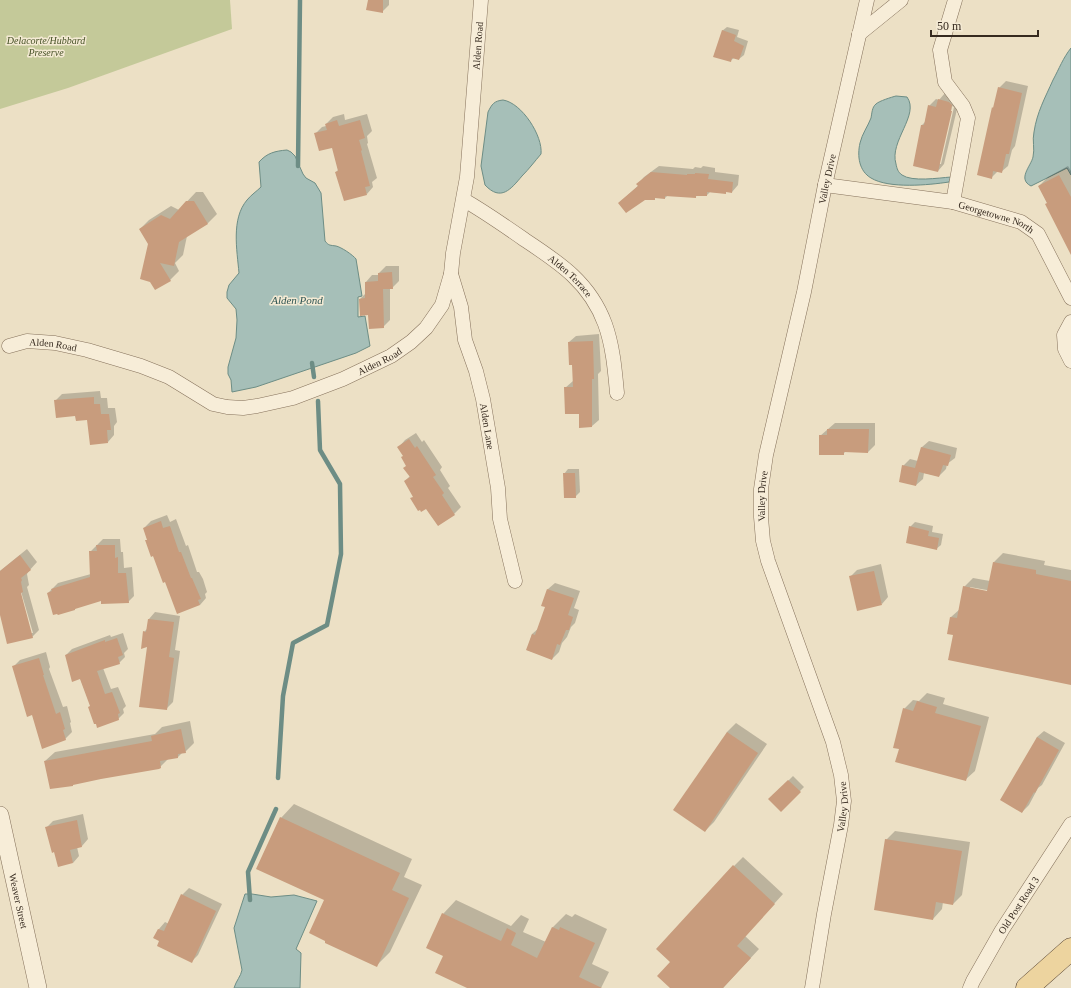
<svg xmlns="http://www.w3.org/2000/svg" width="1071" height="988" viewBox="0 0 1071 988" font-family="'Times New Roman',serif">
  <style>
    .green { fill: #c4c999 }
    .water { fill: #a6bfb8; stroke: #6d8d85 }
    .shadow { fill: #0003; fill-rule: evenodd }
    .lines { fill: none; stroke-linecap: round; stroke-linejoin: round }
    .stream { stroke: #6d8d85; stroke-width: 4.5 }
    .building { fill: #c89c7d }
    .minor-casing { stroke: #86725c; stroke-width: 15 }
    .tertiary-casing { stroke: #86725c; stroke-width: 18 }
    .primary-casing { stroke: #544030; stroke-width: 23 }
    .minor { stroke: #f7edd8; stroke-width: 14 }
    .tertiary { stroke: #f7edd8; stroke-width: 17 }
    .primary { stroke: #edd49f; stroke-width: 22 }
    .labels { text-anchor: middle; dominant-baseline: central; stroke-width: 3; stroke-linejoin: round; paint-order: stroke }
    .park-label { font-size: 10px; font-style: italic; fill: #475227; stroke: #f4ead4 }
    .street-label { font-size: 10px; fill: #362a1f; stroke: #f4ead4 }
    .water-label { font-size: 11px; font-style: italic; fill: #2f5553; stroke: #f4ead4 }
  </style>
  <rect width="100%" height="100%" fill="#ece0c5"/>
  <path class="green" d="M0 0H230L232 29 68 88 0 109Z"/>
  <g class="water">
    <path d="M1071 48V175L1067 168 1031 186C1017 179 1031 166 1033 157 1035 149 1032 140 1034 132 1037 112 1045 98 1053 80 1059 69 1063 58 1071 48Z"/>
    <path d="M896 96 907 97C920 115 889 141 896 164 897 169 898 172 902 175 912 182 938 178 951 177L949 182C929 185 889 189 871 178 859 171 857 156 860 143 862 134 868 126 871 118 872 113 872 107 876 104 879 101 892 97 896 96Z"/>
    <path d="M503 100C522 103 543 136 541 154 535 161 529 169 522 176 511 189 501 202 485 185L481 166 488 112C492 104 494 101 503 100Z"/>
    <path d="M287 150 291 152 295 156 303 174 306 178 315 183 321 193 325 241C329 246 330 245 336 246 341 247 353 255 356 259L362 296 358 297V317L365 316 370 346 356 353 256 387 232 392 231 380 228 374V367L236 338 237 320 236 309 227 298V292L229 285 239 273C237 250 231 219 247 200 251 195 257 191 261 187L259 162C267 153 275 151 287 150Z"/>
    <path d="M245 894H252L271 897 294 895 317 901 296 949 301 953 300 988H234C236 981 241 976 242 970L234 928Z"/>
  </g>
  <g class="shadow">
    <path d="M369 0H389V5L382 12Z"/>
    <path d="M727 27 739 30 737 37 748 41 744 55 739 59 734 58 730 61 722 31Z"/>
    <path d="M1006 81 1028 86 1015 146 1012 150 1008 166 1001 172 998 171 991 178 979 175 993 108 995 106 999 88Z"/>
    <path d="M945 93 958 105 944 164 938 171 922 125 925 122 929 106 936 99 939 100ZM952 106 954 107 941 164H939Z"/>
    <path d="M344 114 345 120 367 114 372 131 367 136 368 143 367 144 377 178 372 182 373 187 367 194 336 172 339 169 333 147 315 134 322 127 326 126V124L333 117Z"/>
    <path d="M659 166 693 169 695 167 701 168 703 166 715 168V172L739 175 738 185 732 192 727 191 725 193 710 192 707 195H698L695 197 668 195 665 198 656 197 654 199H645L619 203 639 185 638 184 644 177Z"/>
    <path d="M1068 166 1071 171V253L1039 186 1048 177Z"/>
    <path d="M196 192H203L217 214 208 223 187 236 183 255 175 263 179 271 170 280 156 288 150 244 140 229 149 220 171 206 179 210Z"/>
    <path d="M386 266H399V281L392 288H390V320L383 327 369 314 360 299 366 293V282L372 275H379V273Z"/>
    <path d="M599 334 601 371 598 374 599 420 592 426 580 413 565 388 573 381V364L569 342 576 336Z"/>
    <path d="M100 391 101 398H107L108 408H115L117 422 114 426V435L108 442 88 419 76 415 55 401 62 394Z"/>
    <path d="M835 423H875V445L868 452 846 451 843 454 820 436Z"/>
    <path d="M416 433 422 442 424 440 442 467 440 470 450 486 448 488 461 507 454 514 414 496 405 481 410 476 404 455 399 447 405 440Z"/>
    <path d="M929 441 957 448 955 458 947 464 946 469 939 476 924 473 923 479 916 485 903 466 910 459 918 461 922 447Z"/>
    <path d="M568 469H579L580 492 575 497 564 474Z"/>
    <path d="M167 515 170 522 176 519 186 546 188 545 197 572H199L203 579 207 592 205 594 206 598 200 605 166 581 146 541 148 539 144 528 151 521Z"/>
    <path d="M915 522 933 526 932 532 943 534 941 545 936 549 910 527Z"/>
    <path d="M103 539H120L121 552H123L124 568 132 567 134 596 128 602 102 600 77 607 75 609 48 593 58 583 91 574 90 552Z"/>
    <path d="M27 549 37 562 28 572 27 574 29 585 27 587 39 630 32 637 0 610V571ZM20 588 33 633H31L18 589Z"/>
    <path d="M1003 553 1045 561 1044 565 1071 570V684L954 634 948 633 951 617 960 609 964 587 973 578 990 581 994 562ZM970 587 992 591V593L970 589Z"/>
    <path d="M881 564 888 597 882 604 850 577 857 570Z"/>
    <path d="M555 583 580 591 574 608 579 610 575 623 571 627 567 637 562 643 559 652 552 659 527 650 532 634 539 628 546 607 548 589Z"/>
    <path d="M155 612 180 616 175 650 180 651 173 702 166 709 144 632 147 629 149 619Z"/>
    <path d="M123 633 128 649 124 653 125 657 119 663 103 668 111 689 118 687 126 706 123 709 124 713 118 719 91 706 80 678 66 655 72 649 110 635 111 637Z"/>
    <path d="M46 652 50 667 49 669 63 707 67 706 71 722 70 723 72 732 65 739 33 714 13 667 20 660Z"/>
    <path d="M927 693 945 698 943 704 989 717 975 771 965 780 900 749 904 709 913 700 919 701Z"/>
    <path d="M190 721 194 743 185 752 182 753 178 757 169 758 160 767 45 761 55 752 155 734 162 727Z"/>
    <path d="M736 723 767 744 714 822 705 831 727 732Z"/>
    <path d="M1044 731 1065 743 1042 785 1038 788 1029 805 1022 812 1037 737Z"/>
    <path d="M793 776 804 787 781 810 770 799Z"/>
    <path d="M294 804 412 859 404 877 422 885 390 952 377 965 325 900 281 818Z"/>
    <path d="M83 814 88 839 82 846 77 847 79 856 73 863 47 827 53 821Z"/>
    <path d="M895 831 970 842 962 895 953 904 943 902 942 909 933 919 886 840Z"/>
    <path d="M743 857 783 894 745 936 759 949 723 988H672L671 962 734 866Z"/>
    <path d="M189 888 222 904 198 955 192 961 155 938 159 929 165 922 169 924 182 895Z"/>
    <path d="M456 900 511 926 521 915 529 919 523 932 546 942 553 927 566 914 572 917 575 914 607 929 592 964 609 972 601 988H470L444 956 443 914Z"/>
  </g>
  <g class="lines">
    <g class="stream">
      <path d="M298 166 300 0"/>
      <path d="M312 363 314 377"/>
      <path d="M278 778 283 696 293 643 327 625 341 554 340 484 320 450 318 401"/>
      <path d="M250 900 248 872 276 809"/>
    </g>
  </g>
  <g class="building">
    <path d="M368 0H383V13L366 10Z"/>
    <path d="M722 30 736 35 734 41 744 46 739 60 732 58 731 62 713 57Z"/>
    <path d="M998 87 1022 93 1009 154H1006L1002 173 993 171 992 179 977 175 992 107 993 108Z"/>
    <path d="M938 99 949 102 952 105 951 111H952L938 172 913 166 921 125H924L928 105 936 107Z"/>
    <path d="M337 120 339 126 360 120 365 138 359 140 362 150 361 151 370 186 365 187 367 195 344 201 335 172 338 171 332 148 319 151 314 133 327 130 325 124Z"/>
    <path d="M651 172 687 175V174H695V173L709 174 708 179 733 182 732 193 726 192V194L707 192V196H696V198L665 196V199L655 198V200H645L626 213 618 203 638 186 636 184Z"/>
    <path d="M1059 175 1071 197V255L1045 204 1047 203 1038 186Z"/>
    <path d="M186 201H194L208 224 179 242 174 266 160 263 171 281 155 290 150 282 140 279 148 244 139 229 161 215 170 219Z"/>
    <path d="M392 272 393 289H383L384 328 369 329 368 315 360 316 359 299 365 298V282L378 281V273Z"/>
    <path d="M593 341 594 379H592V427L579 428V414H565L564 387H573L572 365H569L568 342Z"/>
    <path d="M94 397V404H100L101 414H109L111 430H107L108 443 90 445 87 420 76 421 75 416 56 418 54 400Z"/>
    <path d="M827 429H869L868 453 844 452V455H819V435H827Z"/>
    <path d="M409 439 415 448 417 446 436 475 433 477 444 493 442 495 455 515 438 526 426 509 421 512 420 510 418 511 410 498 413 497 404 481 410 477 403 468 406 466 401 457 403 456 397 447Z"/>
    <path d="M921 447 951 455 948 466 943 465 939 477 919 472 916 486 899 482 902 465 915 468Z"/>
    <path d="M563 473H575L576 498H564Z"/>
    <path d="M161 521 163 528 170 526 179 552H181L191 578H192L201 599 198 600 200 605 177 614 165 582 163 583 153 556 151 557 145 540H147L143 528Z"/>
    <path d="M909 526 929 531 928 536 939 538 937 550 906 543Z"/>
    <path d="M96 545H115V558L118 557V573H126L129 603 101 604V601L75 609V610L58 615 57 614 53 615 47 593 52 591 51 589 90 577 89 551H97Z"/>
    <path d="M20 555 31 570 21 578 22 580 21 582 23 592 21 593 33 638 7 644 0 615V571Z"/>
    <path d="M993 562 1036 570V574L1071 581V685L948 660 953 635 947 634 950 617 957 618 963 586 987 591Z"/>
    <path d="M874 571 882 605 857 611 849 576Z"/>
    <path d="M547 589 574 598 568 615 573 617 569 630H566L560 645 557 644 552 660 526 650 532 634 535 635 545 607 541 606Z"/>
    <path d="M148 619 174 622 169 657 174 658 167 710 139 707 147 647 141 649 143 631 146 632Z"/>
    <path d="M117 638 123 655 118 657 120 664 97 671 105 694 112 692 120 713 118 714 119 720 97 728 96 724H94L88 707 90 706 80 679 72 682 65 655 105 640V642Z"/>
    <path d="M39 658 44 675H43L56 714 60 712 65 729 63 730 66 740 42 749 32 715 27 717 12 666Z"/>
    <path d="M917 701 937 707 935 713 981 726 966 781 895 762 899 749 893 748 903 708 913 711Z"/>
    <path d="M181 729 186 753 178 754V758L160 761 161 768 159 769 101 779 73 785V786L50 789 44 761 152 741 151 736Z"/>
    <path d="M727 732 758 753 705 832 673 810Z"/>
    <path d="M1037 737 1059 750 1035 793 1034 792 1022 813 1000 800Z"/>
    <path d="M788 780 801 792 781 812 768 799Z"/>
    <path d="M280 817 400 873 392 890 409 898 377 967 325 943V941L309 933 324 900 256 869Z"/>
    <path d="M77 820 82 847 70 850 73 863 58 867 54 852 52 853 45 827Z"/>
    <path d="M885 839 962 851 953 905 936 902 933 920 874 910Z"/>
    <path d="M733 865 775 904 737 946 751 958 723 988H670L657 976 670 962 656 949Z"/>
    <path d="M181 894 216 911 192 963 157 946 159 941 153 938 158 929 164 931Z"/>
    <path d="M442 913 501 941 507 928 516 933 511 945 537 958 552 927 559 930 560 927 595 943 579 977 602 988H467L435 973 443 956 426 948Z"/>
  </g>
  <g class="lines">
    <g class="minor-casing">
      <g id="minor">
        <path d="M859 34 901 0"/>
        <path id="s1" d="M825 185 953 202 1021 222 1038 234 1071 298"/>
        <path id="s2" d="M464 200C485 212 505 226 525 240 560 263 590 283 605 324 613 346 615 371 617 393"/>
        <path d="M953 202 968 118 963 106 945 82 940 50 955 0"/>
        <path id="s3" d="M451 274 461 307 465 340 476 371 483 399 498 488 500 519 515 581"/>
        <path d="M1071 322 1064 335 1065 349 1071 361"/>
        <path id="s4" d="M9 346 27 341 55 343 87 350 141 366 169 377 213 404 227 407 243 408 257 406 293 398 343 379 391 356 411 342 426 328 442 305 451 274 453 253 467 177 481 0"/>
        <path id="s5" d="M812 988 824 914 841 825 844 801 841 775 833 742 768 561 763 541 761 517V489L766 455 804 292 825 185 867 0"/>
        <path id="s6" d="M970 988 973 981 1002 930 1071 824"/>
      </g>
    </g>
    <g class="tertiary-casing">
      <g id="tertiary">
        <path id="s7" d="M0 815 38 988"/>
      </g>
    </g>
    <g class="primary-casing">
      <path id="primary" d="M1027 988 1071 949"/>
    </g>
    <use href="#minor" class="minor"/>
    <use href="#tertiary" class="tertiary"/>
    <use href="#primary" class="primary"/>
  </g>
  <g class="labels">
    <g class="park-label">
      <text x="46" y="40">Delacorte/Hubbard<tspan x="46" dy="12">Preserve</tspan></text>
    </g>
    <g class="street-label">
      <text stroke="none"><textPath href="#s4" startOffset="741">Alden Road</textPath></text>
      <text stroke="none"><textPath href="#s5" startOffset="832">Valley Drive</textPath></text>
      <text stroke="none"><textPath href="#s1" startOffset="175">Georgetowne North</textPath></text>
      <text stroke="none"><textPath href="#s2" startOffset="131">Alden Terrace</textPath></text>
      <text stroke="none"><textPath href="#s4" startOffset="45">Alden Road</textPath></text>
      <text stroke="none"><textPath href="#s4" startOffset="393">Alden Road</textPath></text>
      <text stroke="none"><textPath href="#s3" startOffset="157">Alden Lane</textPath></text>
      <text stroke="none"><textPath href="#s5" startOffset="508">Valley Drive</textPath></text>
      <text stroke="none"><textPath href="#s5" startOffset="184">Valley Drive</textPath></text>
      <text stroke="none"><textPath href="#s7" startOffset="88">Weaver Street</textPath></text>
      <text stroke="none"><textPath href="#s6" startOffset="96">Old Post Road 3</textPath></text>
    </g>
    <g class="water-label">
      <text x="297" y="300">Alden Pond</text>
    </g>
  </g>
  <path d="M931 30v6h107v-6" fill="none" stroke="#362a1f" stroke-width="2"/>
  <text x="937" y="30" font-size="12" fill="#362a1f" stroke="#f4ead4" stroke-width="3" paint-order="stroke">50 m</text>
</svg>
